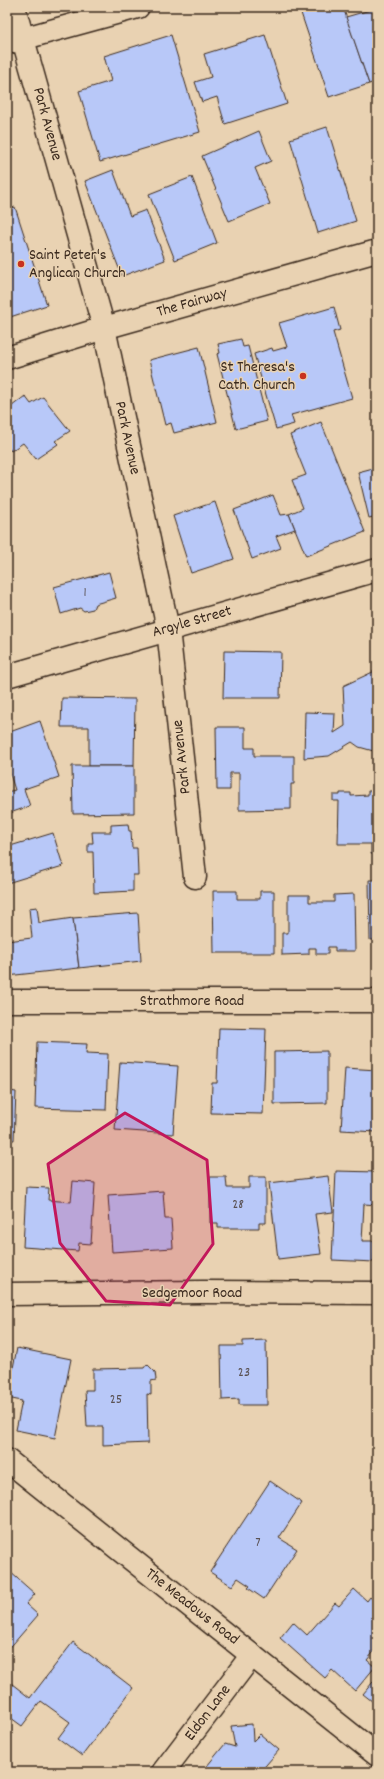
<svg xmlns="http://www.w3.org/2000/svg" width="384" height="1779" viewBox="0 0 384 1779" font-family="Dekko,sans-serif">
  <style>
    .building { fill: #b8c8f8; stroke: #3b2a1e }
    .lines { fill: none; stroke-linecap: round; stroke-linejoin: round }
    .minor-casing { stroke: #3b2a1e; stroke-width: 25 }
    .minor { stroke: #e9d2b2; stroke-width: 22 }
    .marked { fill: #c2185b; fill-opacity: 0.2; stroke: #c2185b; stroke-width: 3; stroke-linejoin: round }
    .poi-dot { fill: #c8321e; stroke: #e9d2b2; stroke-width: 1.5 }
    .labels { text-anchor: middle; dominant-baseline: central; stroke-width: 3; stroke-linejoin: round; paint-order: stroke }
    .number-label { font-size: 14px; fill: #5a5254 }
    .street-label { font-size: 16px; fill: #3b2a1e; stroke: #e9d2b2 }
    .poi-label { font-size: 16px; fill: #3b2a1e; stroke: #e9d2b2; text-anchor: start }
  </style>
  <rect width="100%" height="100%" fill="#e9d2b2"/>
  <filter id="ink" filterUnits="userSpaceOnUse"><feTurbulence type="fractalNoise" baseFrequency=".025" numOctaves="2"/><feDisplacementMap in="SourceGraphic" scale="8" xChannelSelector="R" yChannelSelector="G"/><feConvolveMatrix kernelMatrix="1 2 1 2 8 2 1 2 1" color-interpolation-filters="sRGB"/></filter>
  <g filter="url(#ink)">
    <g class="building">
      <path d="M299 7H343L369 84 329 97Z"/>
      <path d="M377 8V81L369 84 346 17Z"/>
      <path d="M171 35 200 132 100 162 79 91 111 81 104 56Z"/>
      <path d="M265 35 287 104 225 124 217 97 202 102 195 82 211 77 204 54Z"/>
      <path d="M327 127 356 221 318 233 290 139Z"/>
      <path d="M259 131 271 161 255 168 270 204 229 221 202 156Z"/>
      <path d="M113 170 130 216 146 210 165 260 122 276 85 181Z"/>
      <path d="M192 177 217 243 175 260 149 194Z"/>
      <path d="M15 207 47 305 7 318V270L10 269 7 259V210Z"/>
      <path d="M334 307 340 330 333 332 352 398 291 415 294 424 276 429 254 354 272 348 273 351 287 347 279 323Z"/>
      <path d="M241 339 243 347 248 346 267 421 236 429 217 354 220 353 218 344Z"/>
      <path d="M199 347 217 422 174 433 171 423 165 425 149 360Z"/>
      <path d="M25 396 31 404 43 397 70 431 55 441 58 444 36 459 23 443 11 451 7 446V410Z"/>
      <path d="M321 422 365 532 306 556 289 514 303 508 292 480 306 475 290 435Z"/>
      <path d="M377 467V516L369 518 358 472Z"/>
      <path d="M273 495 281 515 289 514 295 529 276 536 281 548 252 559 234 510Z"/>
      <path d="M215 502 234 559 191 573 173 516Z"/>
      <path d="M109 572 116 598 95 604 93 609 84 611 80 608 61 614 54 587Z"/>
      <path d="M224 651 281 652 280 698H223Z"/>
      <path d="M377 670V752L359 747 352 742 329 756 304 758 305 712 335 713 334 733 345 726 343 686Z"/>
      <path d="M62 698 135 699 134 766H89V727H61Z"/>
      <path d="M40 721 59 777 24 789 30 806 7 814V792L15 790 9 771H7V733Z"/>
      <path d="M216 727H245V748H254V756H294V784H291V809L239 810V773H230V790H217Z"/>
      <path d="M72 766H134V813L73 814Z"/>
      <path d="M368 791H377V854H371V844H338L339 801H333V795H340V793H351V796L368 795Z"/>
      <path d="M128 824 129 831H131L132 848H137L138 875H133V891L94 893 93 852H88V843H93L92 832H111V825Z"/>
      <path d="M53 833 63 866 7 883V861H9L7 847Z"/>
      <path d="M369 880H377V940H370Z"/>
      <path d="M213 891H237V899H260V891H274V953H214Z"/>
      <path d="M354 894 355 951H335V947H328V954H316V948H309V954L282 955V933H288V895H309V902H334V895Z"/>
      <path d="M37 907 39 923 73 918 79 968 7 976V941L32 938 29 908Z"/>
      <path d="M138 913 141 961 79 968 73 918Z"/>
      <path d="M219 1028 266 1029 263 1114 211 1113 212 1083H217Z"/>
      <path d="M37 1042 87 1044 86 1053 108 1054 106 1110 35 1108Z"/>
      <path d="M327 1051V1103L274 1104V1052Z"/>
      <path d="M120 1062 178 1066 173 1134 115 1130Z"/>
      <path d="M7 1068 9 1070V1091L16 1092 14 1140H7Z"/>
      <path d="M345 1068 377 1070V1132L341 1130Z"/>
      <path d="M336 1171 377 1172V1205L364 1204 362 1241H375L374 1262 332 1260Z"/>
      <path d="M328 1176 333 1212 315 1214 321 1254 278 1259 269 1183Z"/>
      <path d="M210 1177H226L227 1188H249V1177H266V1223H259V1228H218V1223H210Z"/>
      <path d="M73 1181 95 1183 91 1244 79 1243 78 1251 23 1247 26 1187 49 1188 48 1200 71 1202Z"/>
      <path d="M163 1191 165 1219H171L173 1248 112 1252 108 1195Z"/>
      <path d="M266 1340 267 1405H239V1399L222 1400 221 1346H243V1341Z"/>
      <path d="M17 1348 71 1359 55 1438 16 1430 22 1401 7 1398Z"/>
      <path d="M147 1364 155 1372 156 1380 151 1381V1395L147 1394 148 1443 103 1445V1427H87L85 1390H93V1369L144 1368Z"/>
      <path d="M270 1481 302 1503 279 1538 297 1549 264 1599 248 1588 250 1586 238 1578 232 1586 210 1572Z"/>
      <path d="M9 1571 35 1594 26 1604 38 1615 7 1651V1573Z"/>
      <path d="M354 1589 367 1601 370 1597 377 1603V1648L367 1660 375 1667 355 1691 332 1670 325 1678 280 1638 293 1622 307 1635 335 1603 339 1606Z"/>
      <path d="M73 1642 133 1688 82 1756 58 1738 70 1722 41 1701 22 1726 7 1715V1680L30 1698Z"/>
      <path d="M377 1677V1705L363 1694Z"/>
      <path d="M252 1724 253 1741 260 1734 279 1750 260 1772H202L225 1744 235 1747 231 1726Z"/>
    </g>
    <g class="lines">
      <g class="minor-casing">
        <g id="minor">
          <path d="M14 7 104 328 168 629 195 877"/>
          <path d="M7 43 138 7"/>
          <path d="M7 358 104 328 377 251"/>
          <path d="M7 676 377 570"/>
          <path d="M7 1001H377"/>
          <path d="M7 1294 203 1292 377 1293"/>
          <path d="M7 1460 377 1755"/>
          <path d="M163 1772 252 1655"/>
        </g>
      </g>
      <use href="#minor" class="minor"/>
    </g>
  </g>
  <path class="marked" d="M125 1113 207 1160 213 1244 170 1305 106 1301 60 1243 48 1164Z"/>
  <g class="poi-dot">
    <circle cx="21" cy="264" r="4"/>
    <circle cx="303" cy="376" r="4"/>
  </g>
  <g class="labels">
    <g class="number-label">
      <text x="85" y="593">1</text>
      <text x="238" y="1205">28</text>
      <text x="244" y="1373">23</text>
      <text x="116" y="1400">25</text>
      <text x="258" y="1543">7</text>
    </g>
    <g class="street-label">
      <text transform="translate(47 124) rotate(75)">Park Avenue</text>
      <text transform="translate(192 303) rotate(-16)">The Fairway</text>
      <text transform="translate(127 438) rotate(78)">Park Avenue</text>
      <text transform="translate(192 622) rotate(-16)">Argyle Street</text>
      <text transform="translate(182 757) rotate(-96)">Park Avenue</text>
      <text x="192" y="1001">Strathmore Road</text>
      <text x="192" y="1293">Sedgemoor Road</text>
      <text transform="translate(192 1607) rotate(38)">The Meadows Road</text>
      <text transform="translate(208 1713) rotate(-53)">Eldon Lane</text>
    </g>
    <g class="poi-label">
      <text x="29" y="255">Saint Peter's<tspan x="29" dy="18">Anglican Church</tspan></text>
      <text x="295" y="367" text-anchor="end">St Theresa's<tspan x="295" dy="18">Cath. Church</tspan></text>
    </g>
  </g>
  <rect width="384" height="1779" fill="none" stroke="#e9d2b2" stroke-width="24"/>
  <rect x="12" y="12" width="360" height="1755" fill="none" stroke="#3b2a1e" stroke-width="1.5" filter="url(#ink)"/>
</svg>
